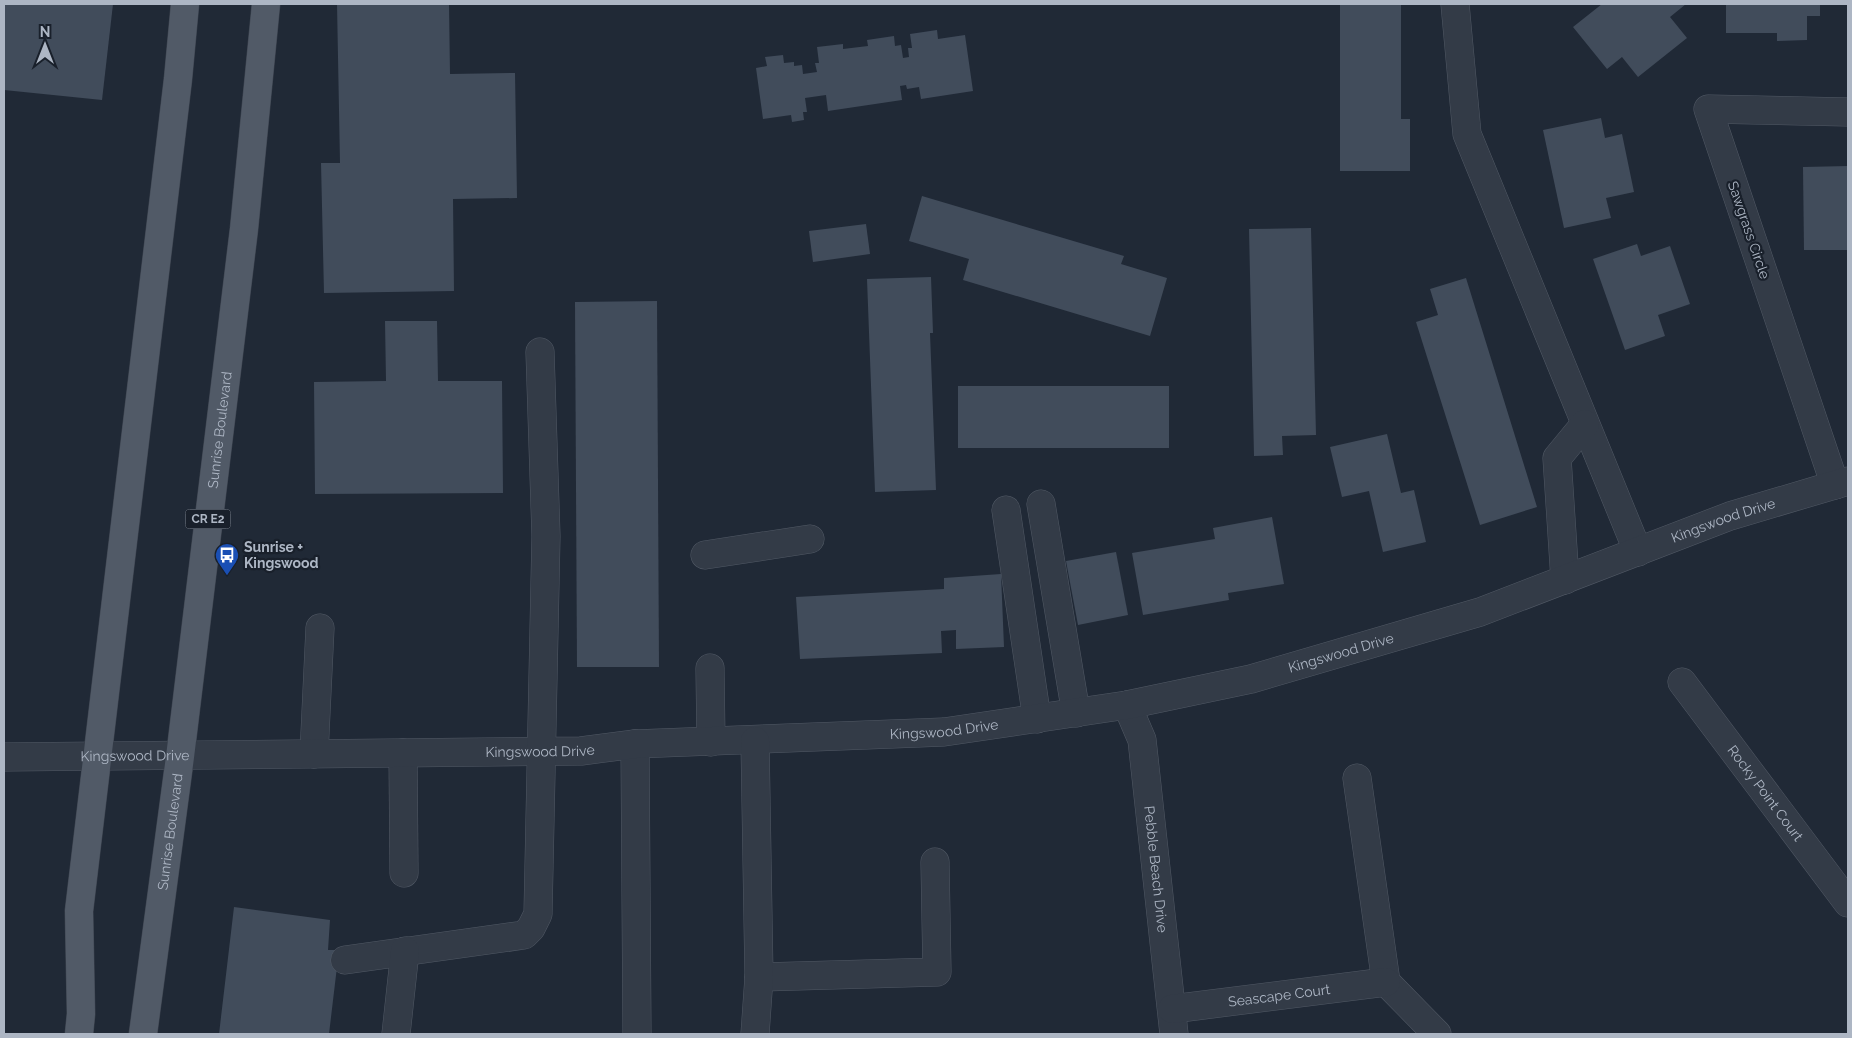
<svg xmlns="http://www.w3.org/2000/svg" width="1852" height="1038" viewBox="0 0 1852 1038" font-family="Raleway,sans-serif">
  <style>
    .building { fill: #414c5b }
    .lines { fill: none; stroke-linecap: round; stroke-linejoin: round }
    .minor-casing { stroke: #515965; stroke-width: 29 }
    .major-casing { stroke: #3d4450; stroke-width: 29 }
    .minor { stroke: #333b47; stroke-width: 28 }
    .major { stroke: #515a67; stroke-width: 28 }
    .labels { text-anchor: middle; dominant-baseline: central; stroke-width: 4.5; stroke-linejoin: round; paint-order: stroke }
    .shield { fill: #19202b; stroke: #818996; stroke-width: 1 }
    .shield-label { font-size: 12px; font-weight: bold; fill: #adb6c4 }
    .street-label { font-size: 14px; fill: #adb6c4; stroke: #19202b }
    .poi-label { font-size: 14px; font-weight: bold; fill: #adb6c4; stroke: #19202b; text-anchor: start }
  </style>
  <rect width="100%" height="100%" fill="#202936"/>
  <g class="building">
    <path d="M4 4H113L102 100 4 90Z"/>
    <path d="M337 4H449L450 74 515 73 517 198 453 199 454 291 324 293 321 163H340Z"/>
    <path d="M1340 4H1401V119H1410V171H1340Z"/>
    <path d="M1602 4H1686L1670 17 1687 38 1638 77 1622 57 1607 69 1573 27Z"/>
    <path d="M1726 4H1820V16H1807V40L1777 41V33H1726Z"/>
    <path d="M937 30 938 39 965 35 973 91 921 99 919 87 907 89 906 85 900 86 902 100 828 111 826 95 805 98 807 112H803L804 120 792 122 791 115 763 119 756 68 767 66 765 57 783 55 784 63 794 62V66L802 65 803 74 817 72 815 63H819L817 47 843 44V49L868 46 867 40 894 36 895 46 901 45 903 58 909 57 908 48H912L910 34Z"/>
    <path d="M1601 118 1605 138 1622 134 1634 192 1606 198 1611 218 1564 228 1543 130Z"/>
    <path d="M1848 166V250H1804L1803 167Z"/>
    <path d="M922 196 1124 256 1121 264 1167 278 1150 336 963 280 969 259 909 241Z"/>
    <path d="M866 224 870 254 813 262 809 231Z"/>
    <path d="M1311 228 1316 435 1282 436 1283 455 1254 456 1249 229Z"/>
    <path d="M1637 244 1641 256 1670 246 1690 304 1658 315 1665 336 1625 350 1593 259Z"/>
    <path d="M931 277 933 333H930L936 490 875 492 867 279Z"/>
    <path d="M1466 278 1537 507 1480 525 1416 322 1438 315 1430 289Z"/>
    <path d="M657 301 659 667H577L575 302Z"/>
    <path d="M385 321H437L438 381H502L503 493 315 494 314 382 386 381Z"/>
    <rect x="958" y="386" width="211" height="62"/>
    <path d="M1387 434 1401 493 1414 490 1426 542 1383 552 1369 491 1342 497 1330 447Z"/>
    <path d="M1272 517 1284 584 1228 593 1229 600 1143 615 1132 553 1215 539 1213 528Z"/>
    <path d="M1116 552 1128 615 1078 625 1066 561Z"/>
    <path d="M1001 574 1004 647 956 649V630L941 631 942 653 800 659 796 597 944 589V578Z"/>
    <path d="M234 907 330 920 328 950H339L329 1034H219Z"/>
  </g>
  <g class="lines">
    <g class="minor-casing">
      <g id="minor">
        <path d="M1455 4 1467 134 1638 552"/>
        <path d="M1835 485 1708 109 1848 112"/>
        <path d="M1041 504 1076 713"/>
        <path d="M1006 510 1037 719"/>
        <path d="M705 555 810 539"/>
        <path d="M1565 580 1557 458 1585 424"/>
        <path d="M710 668 711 742"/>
        <path id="s1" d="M1682 682 1848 903"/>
        <path id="s2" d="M1127 705 1142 740 1174 1034"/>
        <path d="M635 744 637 1034"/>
        <path d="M403 753 404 873"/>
        <path d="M314 754 320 628"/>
        <path id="s3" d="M4 757 581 751 635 744 944 732 1127 705 1251 679 1480 612 1730 516 1848 481"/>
        <path d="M1357 778 1386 982 1437 1034"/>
        <path d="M345 960 524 935 531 928 538 914 546 536 540 352"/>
        <path d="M759 977 937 972 935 862"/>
        <path id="s4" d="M1172 1009 1386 982"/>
        <path d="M396 1034 405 951"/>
        <path d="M755 1034 759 977 755 741"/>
      </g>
    </g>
    <g class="major-casing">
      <g id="major">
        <path d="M79 1034 81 1014 79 911 178 79 185 4"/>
        <path id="s5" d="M143 1034 180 757 244 229 266 4"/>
      </g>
    </g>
    <use href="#minor" class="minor"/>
    <use href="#major" class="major"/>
  </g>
  <defs>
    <g id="bus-pin" transform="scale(1.25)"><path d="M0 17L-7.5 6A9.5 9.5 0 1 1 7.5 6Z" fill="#1a4fb4" stroke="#19202b"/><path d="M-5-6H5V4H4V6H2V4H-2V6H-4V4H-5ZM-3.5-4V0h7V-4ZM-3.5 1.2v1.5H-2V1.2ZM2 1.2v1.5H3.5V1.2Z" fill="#fff"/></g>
  </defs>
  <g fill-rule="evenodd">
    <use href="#bus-pin" x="227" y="555"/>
  </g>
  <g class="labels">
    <rect class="shield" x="185.5" y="509.5" width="45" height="19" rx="4"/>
    <g class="shield-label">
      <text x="208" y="519">CR E2</text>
    </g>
    <g class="street-label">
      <text transform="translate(1749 230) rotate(71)">Sawgrass Circle</text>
      <text stroke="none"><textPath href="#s5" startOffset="609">Sunrise Boulevard</textPath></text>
      <text stroke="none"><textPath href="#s3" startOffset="1751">Kingswood Drive</textPath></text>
      <text stroke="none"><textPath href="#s3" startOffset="1346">Kingswood Drive</textPath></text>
      <text stroke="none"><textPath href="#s3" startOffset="941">Kingswood Drive</textPath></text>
      <text stroke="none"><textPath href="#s3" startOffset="536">Kingswood Drive</textPath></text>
      <text stroke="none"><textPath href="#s3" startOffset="131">Kingswood Drive</textPath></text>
      <text stroke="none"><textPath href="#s1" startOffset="139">Rocky Point Court</textPath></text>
      <text stroke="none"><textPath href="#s5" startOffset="204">Sunrise Boulevard</textPath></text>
      <text stroke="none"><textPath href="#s2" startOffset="168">Pebble Beach Drive</textPath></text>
      <text stroke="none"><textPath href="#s4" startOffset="108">Seascape Court</textPath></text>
    </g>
    <g class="poi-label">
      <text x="244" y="547">Sunrise +<tspan x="244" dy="16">Kingswood</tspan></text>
    </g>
  </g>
  <rect width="1852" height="1038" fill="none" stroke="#adb6c4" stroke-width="10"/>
  <g transform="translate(45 45)" stroke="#19202b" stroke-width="4" paint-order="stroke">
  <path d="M0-4L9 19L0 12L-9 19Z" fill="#adb6c4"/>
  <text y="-8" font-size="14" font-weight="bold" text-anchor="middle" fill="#adb6c4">N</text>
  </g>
</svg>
